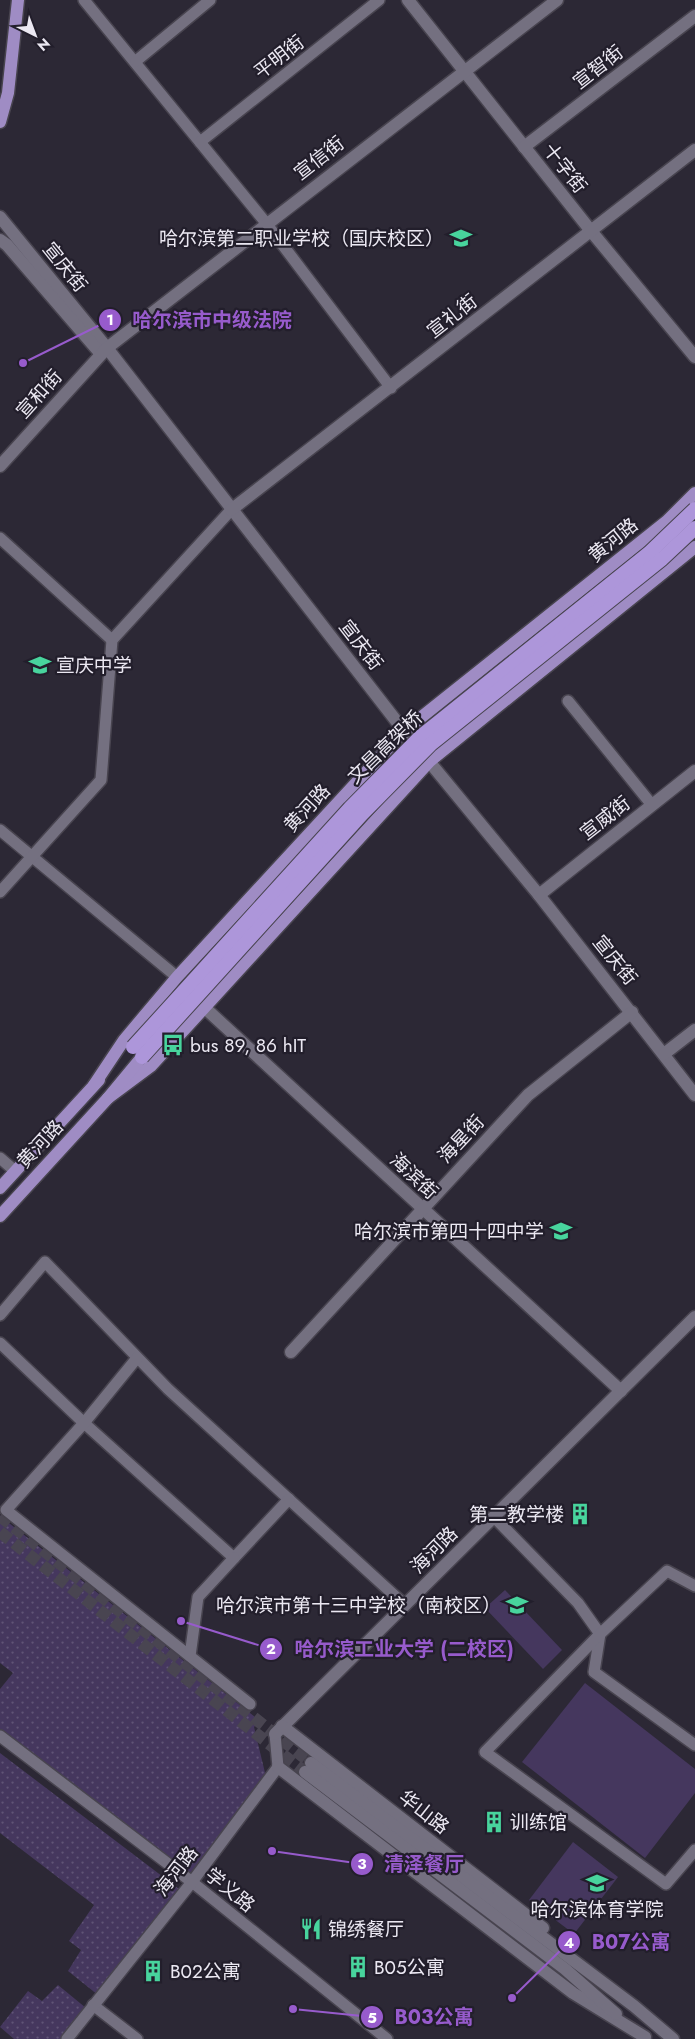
<svg xmlns="http://www.w3.org/2000/svg" width="695" height="2039" viewBox="0 0 695 2039" font-family="Jost,'Noto Sans SC',sans-serif">
  <style>
    .park { fill: url(#park-dots) }
    .garden { fill: #45375e }
    .lines { fill: none; stroke-linecap: round; stroke-linejoin: round }
    .secondary-tunnel { stroke: #494551; stroke-width: 12; stroke-dasharray: 12 6; stroke-linecap: butt }
    .minor-casing { stroke: #48444f; stroke-width: 14 }
    .tertiary-casing { stroke: #48444f; stroke-width: 15 }
    .secondary-casing { stroke: #48444f; stroke-width: 15 }
    .primary-casing { stroke: #48444f; stroke-width: 15 }
    .minor { stroke: #747080; stroke-width: 11 }
    .tertiary { stroke: #747080; stroke-width: 12 }
    .secondary { stroke: #747080; stroke-width: 12 }
    .primary { stroke: #9f8cc4; stroke-width: 12 }
    .trunk-bridge-casing { stroke: #48444f; stroke-width: 16; stroke-linecap: butt }
    .trunk-bridge { stroke: #ad96da; stroke-width: 14 }
    .labels { text-anchor: middle; dominant-baseline: central; stroke-width: 4.5; stroke-linejoin: round; paint-order: stroke }
    .street-label { font-size: 19px; fill: #ebe8f2; stroke: #221e2b }
    .poi-label { font-size: 19px; fill: #ebe8f2; stroke: #221e2b; text-anchor: start }
    .leader { fill: none; stroke: #975bcc; stroke-width: 2 }
    .callout-dot { fill: #975bcc; stroke: #221e2b; stroke-width: 2 }
    .mark-label { font-size: 15px; text-anchor: middle; font-weight: bold; fill: #fff }
    .callout-label { font-size: 20px; text-anchor: middle; font-weight: bold; fill: #975bcc; stroke: #221e2b; stroke-width: 4.5; stroke-linejoin: round; paint-order: stroke }
  </style>
  <defs>
    <pattern id="park-dots" width="8" height="8" patternUnits="userSpaceOnUse" patternTransform="scale(1.25)"><rect width="8" height="8" fill="#45375e"/><path d="M2 2h.1M6 6h.1" fill="none" stroke="#605476" stroke-width="1.8" stroke-linecap="round"/></pattern>
  </defs>
  <rect width="100%" height="100%" fill="#2c2835"/>
  <g class="park">
    <path d="M0 1516 260 1721 254 1727 266 1777 188 1876 0 1730V1689L13 1673 0 1663Z"/>
    <path d="M0 1753 179 1889 98 1995 68 1971 81 1950 69 1941 94 1905 0 1833Z"/>
    <path d="M58 1985 86 2008 62 2039H14L0 2027 28 1991 42 2001Z"/>
  </g>
  <g class="garden">
    <path d="M505 1590 562 1650 543 1669 485 1608Z"/>
    <path d="M585 1683 695 1769V1793L645 1858 522 1762Z"/>
    <path d="M573 1842 618 1877 574 1934 529 1900Z"/>
  </g>
  <g class="lines">
    <g class="secondary-tunnel">
      <path d="M0 1516 311 1763"/>
      <path d="M0 1532 305 1772"/>
    </g>
    <g class="minor-casing">
      <g id="minor">
        <path d="M84 0 266 223 391 388"/>
        <path d="M136 61 210 0"/>
        <path d="M200 142 379 0"/>
        <path d="M0 538 112 640"/>
        <path d="M568 701 652 805"/>
        <path d="M0 830 177 977"/>
        <path d="M0 892 101 780 112 640 231 510"/>
        <path d="M0 1158 15 1171"/>
        <path d="M0 1315 45 1262 168 1389 405 1605"/>
        <path d="M0 1343 84 1423 234 1558 289 1499"/>
        <path d="M137 1358 84 1423 6 1510 250 1704"/>
        <path d="M494 1517 578 1603 600 1634 594 1672 695 1745"/>
        <path d="M695 1586 667 1571 600 1634 485 1752 666 1884 695 1850"/>
        <path d="M190 1656 198 1597 234 1558"/>
        <path d="M0 1736 192 1882 387 2039"/>
        <path d="M93 2005 137 2039"/>
        <path d="M67 2039 192 1882 278 1767 275 1734"/>
      </g>
    </g>
    <g class="tertiary-casing">
      <g id="tertiary">
        <path d="M408 0 591 231 695 357"/>
        <path d="M524 147 695 16"/>
        <path d="M0 217 107 348 404 731 539 895 695 1095"/>
        <path d="M0 240 7 245 101 354"/>
        <path d="M0 466 107 348 557 0"/>
        <path d="M231 510 695 150"/>
        <path d="M539 895 695 771"/>
        <path d="M205 1008 621 1391"/>
        <path d="M664 1054 695 1030"/>
        <path d="M291 1352 528 1095 632 1012"/>
        <path d="M275 1734 695 1317"/>
      </g>
    </g>
    <g class="secondary-casing">
      <g id="secondary">
        <path d="M282 1726 543 1928"/>
        <path d="M311 1763 634 2006 673 2039"/>
        <path d="M278 1767 573 1993 645 2037"/>
        <path d="M305 1772 565 1969 616 2014"/>
      </g>
    </g>
    <g class="primary-casing">
      <g id="primary">
        <path d="M0 122 8 93 18 0"/>
        <path d="M94 1085 124 1040 177 977 404 731 667 521 695 493"/>
        <path d="M108 1098 151 1066 430 761 695 547"/>
        <path d="M0 1188 99 1080"/>
        <path d="M0 1216 108 1098 142 1057"/>
      </g>
    </g>
    <use href="#minor" class="minor"/>
    <use href="#tertiary" class="tertiary"/>
    <use href="#secondary" class="secondary"/>
    <use href="#primary" class="primary"/>
    <g class="trunk-bridge-casing">
      <g id="trunk-bridge">
        <path d="M133 1047 350 808 420 737 649 553 695 509"/>
        <path d="M142 1057 362 814 431 744 662 559 695 528"/>
      </g>
    </g>
    <use href="#trunk-bridge" class="trunk-bridge"/>
  </g>
  <defs>
    <g id="school-bare" transform="scale(1.725)"><path d="M0-5L7-2L0 1L-7-2ZM-4 1L0 2.5L4 1V4Q0 6-4 4Z" fill="#48d49d" stroke="#221e2b" stroke-width="2.5" paint-order="stroke"/></g>
    <g id="bus-bare" transform="scale(1.725)"><path d="M-5-6H5V4H4V6H2V4H-2V6H-4V4H-5ZM-3.5-4V0h7V-4ZM-3.5 1.2v1.5H-2V1.2ZM2 1.2v1.5H3.5V1.2Z" fill="#48d49d" stroke="#221e2b" stroke-width="2.5" paint-order="stroke"/></g>
    <g id="building-bare" transform="scale(1.725)"><path d="M-4-6H4V6H1V3H-1V6H-4ZM-2.5-4.3h1.7v1.8h-1.7ZM.8-4.3h1.7v1.8H.8ZM-2.5-1h1.7V.8h-1.7ZM.8-1h1.7V.8H.8Z" fill="#48d49d" stroke="#221e2b" stroke-width="2.5" paint-order="stroke"/></g>
    <g id="university-bare" transform="scale(1.725)"><path d="M0-5L7-2L0 1L-7-2ZM-4 1L0 2.5L4 1V4Q0 6-4 4Z" fill="#48d49d" stroke="#221e2b" stroke-width="2.5" paint-order="stroke"/></g>
    <g id="restaurant-bare" transform="scale(1.725)"><path d="M-5-6h1v4h1v-4h1v4h1v-4h1v5L-1.5 .5V6h-2V.5L-5-1ZM5-6V6H3V1.5H1.5Q1.5-4 5-6Z" fill="#48d49d" stroke="#221e2b" stroke-width="2.5" paint-order="stroke"/></g>
  </defs>
  <g fill-rule="evenodd">
    <use href="#school-bare" x="461" y="238"/>
    <use href="#school-bare" x="40" y="665"/>
    <use href="#bus-bare" x="173" y="1045"/>
    <use href="#school-bare" x="561" y="1231"/>
    <use href="#building-bare" x="580" y="1514"/>
    <use href="#school-bare" x="517" y="1605"/>
    <use href="#building-bare" x="494" y="1822"/>
    <use href="#university-bare" x="597" y="1883"/>
    <use href="#restaurant-bare" x="311" y="1929"/>
    <use href="#building-bare" x="358" y="1967"/>
    <use href="#building-bare" x="153" y="1971"/>
  </g>
  <g class="labels">
    <g class="street-label">
      <text transform="translate(279 57) rotate(-38)">平明街</text>
      <text transform="translate(598 67) rotate(-38)">宣智街</text>
      <text transform="translate(319 158) rotate(-38)">宣信街</text>
      <text transform="translate(565 168) rotate(52)">十字街</text>
      <text transform="translate(65 267) rotate(51)">宣庆街</text>
      <text transform="translate(452 316) rotate(-38)">宣礼街</text>
      <text transform="translate(39 394) rotate(-48)">宣和街</text>
      <text transform="translate(613 540) rotate(-39)">黄河路</text>
      <text transform="translate(361 645) rotate(52)">宣庆街</text>
      <text transform="translate(385 747) rotate(-44)">文昌高架桥</text>
      <text transform="translate(307 808) rotate(-47)">黄河路</text>
      <text transform="translate(605 818) rotate(-38)">宣威街</text>
      <text transform="translate(615 960) rotate(51)">宣庆街</text>
      <text transform="translate(461 1139) rotate(-47)">海星街</text>
      <text transform="translate(40 1144) rotate(-47)">黄河路</text>
      <text transform="translate(414 1176) rotate(43)">海滨街</text>
      <text transform="translate(434 1550) rotate(-45)">海河路</text>
      <text transform="translate(424 1812) rotate(38)">华山路</text>
      <text transform="translate(176 1871) rotate(-52)">海河路</text>
      <text transform="translate(230 1890) rotate(39)">学义路</text>
    </g>
    <g class="poi-label">
      <text x="444" y="238" text-anchor="end">哈尔滨第二职业学校（国庆校区）</text>
      <text x="56" y="665">宣庆中学</text>
      <text x="190" y="1045">bus 89, 86 hIT</text>
      <text x="544" y="1231" text-anchor="end">哈尔滨市第四十四中学</text>
      <text x="564" y="1514" text-anchor="end">第二教学楼</text>
      <text x="501" y="1605" text-anchor="end">哈尔滨市第十三中学校（南校区）</text>
      <text x="510" y="1822">训练馆</text>
      <text x="597" y="1909" text-anchor="middle">哈尔滨体育学院</text>
      <text x="328" y="1929">锦绣餐厅</text>
      <text x="374" y="1967">B05公寓</text>
      <text x="170" y="1971">B02公寓</text>
    </g>
  </g>
  <path class="leader" d="M23 363L110 320M181 1621L271 1649M272 1851L362 1864M512 1998L569 1942M293 2009L372 2017"/>
  <g class="callout-dot">
    <circle cx="23" cy="363" r="5"/>
    <circle cx="181" cy="1621" r="5"/>
    <circle cx="272" cy="1851" r="5"/>
    <circle cx="512" cy="1998" r="5"/>
    <circle cx="293" cy="2009" r="5"/>
    <circle cx="110" cy="320" r="12"/>
    <circle cx="271" cy="1649" r="12"/>
    <circle cx="362" cy="1864" r="12"/>
    <circle cx="569" cy="1942" r="12"/>
    <circle cx="372" cy="2017" r="12"/>
  </g>
  <g class="mark-label">
    <text x="110" y="325">1</text>
    <text x="271" y="1654">2</text>
    <text x="362" y="1869">3</text>
    <text x="569" y="1948">4</text>
    <text x="372" y="2023">5</text>
  </g>
  <g class="callout-label">
    <text x="212" y="327">哈尔滨市中级法院</text>
    <text x="404" y="1656">哈尔滨工业大学 (二校区)</text>
    <text x="424" y="1871">清泽餐厅</text>
    <text x="631" y="1949">B07公寓</text>
    <text x="434" y="2024">B03公寓</text>
  </g>
  <g transform="translate(35 35) rotate(138)" stroke="#221e2b" stroke-width="4" paint-order="stroke">
  <path d="M0-4L9 19L0 12L-9 19Z" fill="#ebe8f2"/>
  <text y="-8" font-size="14" font-weight="bold" text-anchor="middle" fill="#ebe8f2">N</text>
  </g>
</svg>
